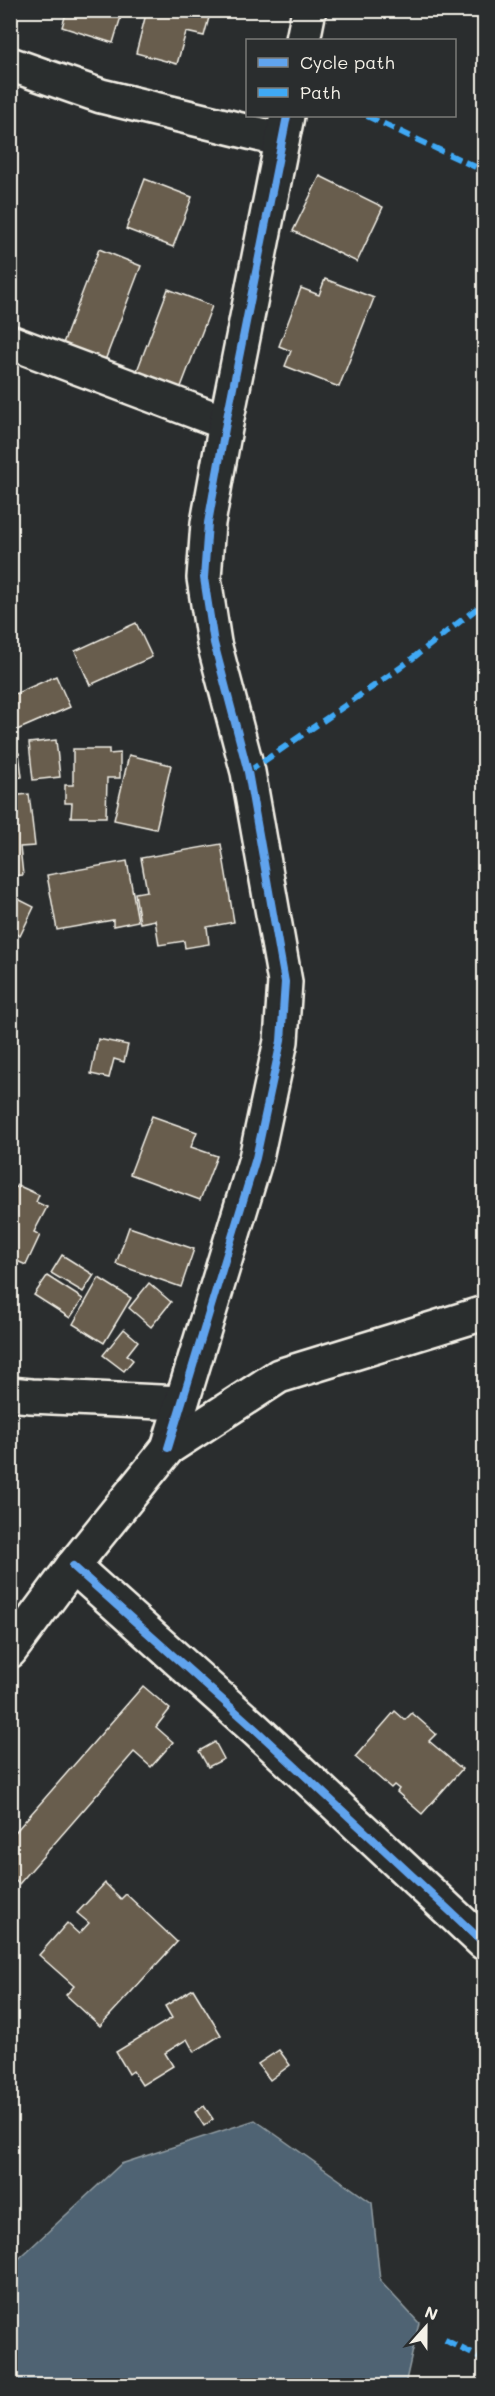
<svg xmlns="http://www.w3.org/2000/svg" width="495" height="2396" viewBox="0 0 495 2396" font-family="Mali,sans-serif">
  <style>
    .water { fill: #4f6473; stroke: #919ca2; stroke-width: 1.5 }
    .building { fill: #675d4e; stroke: #f4f1e8; stroke-width: 1.5 }
    .lines { fill: none; stroke-linecap: round; stroke-linejoin: round }
    .minor-casing { stroke: #f4f1e8; stroke-width: 38 }
    .minor { stroke: #2a2d2e; stroke-width: 33 }
    .quiet { stroke: #3fa9f5; stroke-width: 6; stroke-dasharray: 12 6; stroke-linecap: butt }
    .cycleway-casing { stroke: #2a2d2e; stroke-width: 11 }
    .cycleway { stroke: #60a3ed; stroke-width: 8 }
  </style>
  <rect width="100%" height="100%" fill="#2a2d2e"/>
  <filter id="ink" filterUnits="userSpaceOnUse"><feTurbulence type="fractalNoise" baseFrequency=".0167" numOctaves="2"/><feDisplacementMap in="SourceGraphic" scale="12" xChannelSelector="R" yChannelSelector="G"/><feConvolveMatrix kernelMatrix="1 2 1 2 8 2 1 2 1" color-interpolation-filters="sRGB"/></filter>
  <g filter="url(#ink)">
    <path class="water" d="M255 2120 372 2203 380 2281 419 2323 405 2385H11V2266L121 2164Z"/>
    <g class="building">
      <path d="M67 10H123L113 43 62 27Z"/>
      <path d="M147 10H211L204 36 186 32 177 64 136 53Z"/>
      <path d="M320 176 383 207 357 262 293 231Z"/>
      <path d="M145 179 192 197 173 247 126 229Z"/>
      <path d="M99 249 141 266 104 363 62 346Z"/>
      <path d="M325 279 374 298 339 387 285 366 291 351 279 346 301 288 319 295Z"/>
      <path d="M168 289 212 306 179 392 135 376Z"/>
      <path d="M136 623 152 657 90 685 75 651Z"/>
      <path d="M56 676 70 707 10 733V696Z"/>
      <path d="M56 740 60 777 33 780 29 743Z"/>
      <path d="M73 749H109V754L120 753V778H107L106 817H71L72 803H65V785H73Z"/>
      <path d="M19 753 22 777 10 779V754Z"/>
      <path d="M129 755 171 765 156 829 114 820Z"/>
      <path d="M29 794 35 846 20 847 23 875 10 876V796Z"/>
      <path d="M221 844 234 922 207 927 209 944 185 948 184 941 159 945 155 920 140 923 135 893 147 891 141 858Z"/>
      <path d="M127 861 138 921 113 926V920L57 930 47 875Z"/>
      <path d="M10 895 34 907 20 936 10 931Z"/>
      <path d="M98 1039 128 1045 124 1062 114 1059 109 1078 91 1074Z"/>
      <path d="M152 1116 197 1132 191 1147 217 1156 200 1200 130 1174Z"/>
      <path d="M17 1185 39 1195 36 1202 47 1207 34 1232 40 1235 26 1265 10 1258V1188L14 1190Z"/>
      <path d="M129 1227 194 1249 181 1287 116 1264Z"/>
      <path d="M62 1255 94 1275 83 1292 51 1273Z"/>
      <path d="M47 1276 83 1299 70 1318 34 1295Z"/>
      <path d="M99 1278 131 1298 104 1343 73 1324Z"/>
      <path d="M149 1283 171 1302 151 1327 129 1308Z"/>
      <path d="M124 1329 138 1341 127 1355 133 1360 124 1371 103 1355Z"/>
      <path d="M143 1686 170 1709 156 1727 173 1742 151 1767 134 1752 19 1884 10 1876V1838Z"/>
      <path d="M395 1711 405 1720 412 1713 436 1734 429 1741 462 1769 422 1814 397 1792 399 1789 394 1785 391 1788 355 1757Z"/>
      <path d="M215 1742 224 1759 208 1767 199 1751Z"/>
      <path d="M105 1883 121 1899 126 1894 177 1942 100 2026 66 1995 74 1986 39 1955 67 1923 79 1934 89 1923 77 1913Z"/>
      <path d="M193 1989 221 2035 194 2052 187 2039 165 2053 173 2066 142 2085 133 2071 129 2074 116 2052 172 2018 165 2006Z"/>
      <path d="M279 2050 290 2065 270 2080 258 2064Z"/>
      <path d="M204 2106 213 2119 204 2126 195 2112Z"/>
    </g>
    <g class="lines">
      <g class="minor-casing">
        <g id="minor">
          <path d="M303 40 309 10"/>
          <path d="M10 64 101 96 282 140"/>
          <path d="M10 342 226 423"/>
          <path d="M10 1394 31 1396 181 1403"/>
          <path d="M168 1448 256 1158 281 1041 285 982 248 772 214 643 204 578 208 523 226 423 287 116"/>
          <path d="M73 1566 255 1729 484 1943"/>
          <path d="M10 1651 73 1566 168 1448 279 1376 484 1313"/>
        </g>
      </g>
      <use href="#minor" class="minor"/>
      <g class="quiet">
        <path d="M367 116 484 171"/>
        <path d="M248 772 400 668 484 603"/>
        <path d="M445 2340 484 2360"/>
      </g>
      <g class="cycleway-casing">
        <g id="cycleway">
          <path d="M168 1448 256 1158 281 1041 285 982 248 772 214 643 204 578 208 523 226 423 287 116"/>
          <path d="M73 1566 255 1729 484 1943"/>
        </g>
      </g>
      <use href="#cycleway" class="cycleway"/>
    </g>
  </g>
  <rect width="495" height="2396" fill="none" stroke="#2a2d2e" stroke-width="36"/>
  <rect x="18" y="18" width="459" height="2360" fill="none" stroke="#f4f1e8" stroke-width="2" filter="url(#ink)"/>
  <rect x="246" y="39" width="210" height="78" fill="#2a2d2e" stroke="#7b7b78" stroke-width="1.5"/>
  <rect x="258" y="58" width="30" height="9" fill="#60a3ed" stroke="#7b7b78" stroke-width="1.5"/>
  <text x="300" y="69" font-size="18" fill="#f4f1e8">Cycle path</text>
  <rect x="258" y="88" width="30" height="9" fill="#3fa9f5" stroke="#7b7b78" stroke-width="1.5"/>
  <text x="300" y="99" font-size="18" fill="#f4f1e8">Path</text>
  <g transform="translate(426 2327) rotate(21)" stroke="#2a2d2e" stroke-width="4.5" paint-order="stroke">
  <path d="M0-4.5L10 22L0 15L-10 22Z" fill="#f4f1e8"/>
  <text y="-9" font-size="16" font-weight="bold" text-anchor="middle" fill="#f4f1e8">N</text>
  </g>
</svg>
